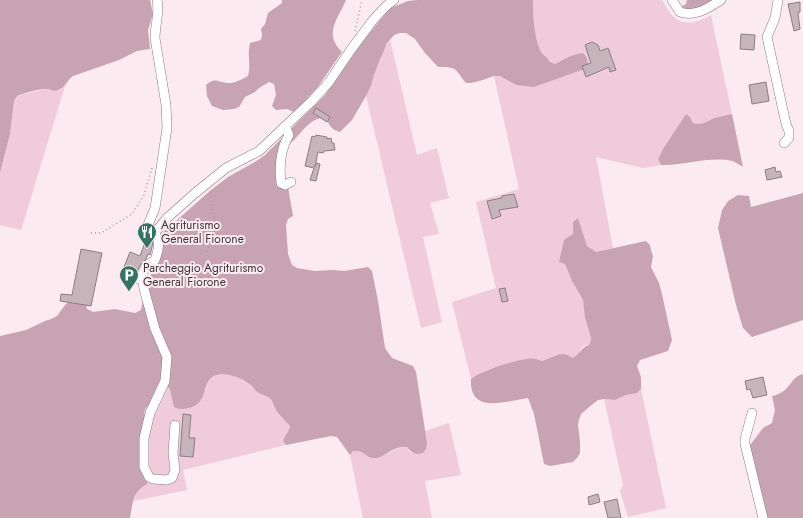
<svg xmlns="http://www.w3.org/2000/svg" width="803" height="518" viewBox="0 0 803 518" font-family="Jost,sans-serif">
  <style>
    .green { fill: #f0cbd9 }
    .forest { fill: #c8a4b2 }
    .building { fill: #c5b4ba; stroke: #8d7d83 }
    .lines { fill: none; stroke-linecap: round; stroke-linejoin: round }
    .minor-casing { stroke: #8b7b81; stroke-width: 10 }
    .path { stroke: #a69a9e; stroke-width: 1.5; stroke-dasharray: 1 3; stroke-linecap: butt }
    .minor { stroke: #fff; stroke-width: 9 }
    .labels { text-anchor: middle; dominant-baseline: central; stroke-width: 4; stroke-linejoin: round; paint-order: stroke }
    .poi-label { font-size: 12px; fill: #3e3739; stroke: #fbeaf0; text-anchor: start }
  </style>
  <rect width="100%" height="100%" fill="#fbeaf0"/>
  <g class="green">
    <path d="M533 0H662C666 6 670 14 675 18 685 27 701 21 711 15L732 114 714 118 704 123 698 124 693 123 690 117 686 114 663 149 658 159 661 165 643 168 596 157 613 248 596 252 591 250 587 246 578 219 573 222V234L565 264 572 281 583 300 585 318 590 334 591 340 589 345 583 346 577 356 572 358 557 355 542 361 537 359 492 368 471 379 452 302 496 288 476 202 519 189 494 76H500L516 85 551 80 585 69 583 53C572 54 565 59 555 64L550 62C546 55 543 56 540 50 534 36 533 15 533 0Z"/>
    <path d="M390 39 417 155 437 148 449 198 430 203 439 234 423 237 442 322 421 328 366 96 371 86 374 75 381 60 382 53Z"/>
    <path d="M65 86 21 230 0 225V173L10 134 14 101 17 96 24 94 46 89 52 91 59 90Z"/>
    <path d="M220 374 238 376 250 383 257 392 264 394 272 401 277 413 286 421 290 426C289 432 285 435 283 441L286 445 183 470 187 490 134 501 137 490 142 487 144 414 145 409 167 385 170 390 174 407 206 390C207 382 211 376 220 374Z"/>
    <path d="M641 389 666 508 628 517 620 491 623 485 604 399C616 401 616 399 626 395 633 393 636 394 641 389Z"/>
    <path d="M449 423 461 475 425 481 432 518H363L350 455 353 451C360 450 364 451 368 456 374 456 381 456 385 454 394 451 398 447 407 447L411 453 427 443 425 431Z"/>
  </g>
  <g class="forest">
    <path d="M0 0H150L153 14 148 30 150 49 137 51 119 60 73 76C67 80 67 86 60 89 53 93 52 89 45 89 38 89 24 93 17 96L14 101 10 134 0 173Z"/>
    <path d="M282 0H346C338 19 323 34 342 52L317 88 294 112 287 109 276 110 272 106 276 95 274 84 269 82 259 88 255 92 245 97 239 107 234 109 223 110 212 106 207 96 206 85C216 77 217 82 227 83 233 84 243 79 248 76 251 65 247 54 250 43L261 40 262 35 261 29 265 24 268 13 282 3Z"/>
    <path d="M418 0H533C533 15 534 36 540 50 543 56 546 55 550 62L555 64C565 59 572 54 583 53L587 58 588 64 585 69 579 71 534 87 516 85 500 76H494L483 80 471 83H466C454 69 459 67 438 67L425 53 415 39 406 33H400L394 35 387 43 374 75 371 86 366 96 352 120 340 132C331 130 330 125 325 118 311 117 303 131 294 140 291 143 288 145 285 149L283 176 288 187 293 216 288 219 286 225 288 254 292 265 297 268 315 271 333 270 344 271 368 267 372 271 378 301 385 348 392 358 413 366 416 372 427 443 426 449 423 453C415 455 412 453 407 447 403 447 399 447 395 449 388 451 381 459 374 458 365 458 366 450 353 451L350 455 337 437 331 436 286 445 283 441C285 435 289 432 290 426 286 421 281 417 277 412 275 409 274 405 272 401 269 396 262 395 257 392 254 389 252 385 248 383 241 377 223 371 214 376 201 383 209 403 189 408 183 409 180 410 174 407L170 390 167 385 145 409 144 414 147 484C132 492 133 503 130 518H0V336L26 330 45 321 51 319 57 316 65 305 71 300 84 297 87 309 93 312 115 309 135 313 141 310 145 290 150 278 159 236 211 190 228 177 258 160 265 155 325 95 363 41 381 19 391 8 398 5 408 1Z"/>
    <path d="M687 0H715L701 9 685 12 680 7 686 4Z"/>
    <path d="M686 114 690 117 693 123 698 124 704 123 714 118 732 114 743 167C740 165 735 162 732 161 709 156 684 166 661 165L658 159 663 149Z"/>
    <path d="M803 193V320L752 337 743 328 736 305 718 228 722 210 728 201 738 195 749 196 751 207Z"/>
    <path d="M578 218 587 246 596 252 641 242 646 241 650 245 651 250 653 256 651 267 659 283 662 294 672 340 668 351 640 360 637 366 641 377V389L637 393 626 395 615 400 604 399 598 400 594 403 581 414 579 420 578 425 580 442V453L577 458 573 462 550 466 544 464 534 414 528 398C506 401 469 415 471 379 482 371 514 360 527 359 533 358 537 359 542 361 553 358 562 349 572 358 580 355 581 347 589 345L591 340 590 334 585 318 583 300 572 281 565 264 559 262 564 240 573 234V222Z"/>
    <path d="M803 374V518H761L748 448 763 428 772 423 775 410 772 396C792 392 789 377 803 374Z"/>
  </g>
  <g class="building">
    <path d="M800 2V12L798 13 800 29 794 31 788 4Z"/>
    <path d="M741 34 755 35 754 50 740 49Z"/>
    <path d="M592 42 598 45 600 51 608 48 616 70 610 72 609 67 586 77 582 66 591 63 585 45Z"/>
    <path d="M766 82 769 101 752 104 749 85Z"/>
    <path d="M316 108 330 117 327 122 313 113Z"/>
    <path d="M316 135 327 137V139L331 138 332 143H334L335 150 324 151 323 153 318 152 315 167 316 163 320 164 316 181 310 180 314 168 305 166 312 136 315 137Z"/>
    <path d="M775 167 776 172 780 171 782 177 767 180 765 170Z"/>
    <path d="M514 194 518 207 499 210 501 216 492 219 487 201 502 198V196Z"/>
    <path d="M147 237 150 238 153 243 150 255 148 254 146 259 141 264 137 271 124 267 130 252 140 256Z"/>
    <path d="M81 249 102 253 91 306 60 301 61 294 72 295Z"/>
    <path d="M505 288 508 301 502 302 499 289Z"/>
    <path d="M763 377 767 395 753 398 750 389 747 390 745 381Z"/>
    <path d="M183 414 191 415 189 438H195L193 457 180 456Z"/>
    <path d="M598 494 600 502 589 505 588 497Z"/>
    <path d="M617 499 621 518H608L604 502Z"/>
  </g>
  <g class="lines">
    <g class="minor-casing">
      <g id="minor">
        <path d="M157 0C160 12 155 25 155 38L166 105 167 128 157 195 155 208 148 225 149 229 152 232 158 229 167 218 194 194 226 168 259 151 312 101 329 82 350 51 373 20 386 6 394 0"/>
        <path d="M672 0 680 12C696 17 708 8 721 0"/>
        <path d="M778 0 775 18 767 37 786 124 789 131V138L784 143"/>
        <path d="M285 126 289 135C280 150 279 166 281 183L285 185 291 182"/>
        <path d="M142 275 144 289 155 329 167 357 165 381 150 413 144 438V467L149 477 153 479 167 480 172 478 175 470 173 453 175 425"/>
        <path d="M138 279 142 275 146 266 155 260C157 254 160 247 158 240 157 236 155 236 155 231"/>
        <path d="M752 413 745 439V444L763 518"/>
      </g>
    </g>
    <g class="path">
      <path d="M355 31 362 0"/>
      <path d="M91 233H101L132 214 144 195 152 168"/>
      <path d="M207 252 216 224 211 205 210 190"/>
    </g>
    <use href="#minor" class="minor"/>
  </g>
  <defs>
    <g id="restaurant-pin" transform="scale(1)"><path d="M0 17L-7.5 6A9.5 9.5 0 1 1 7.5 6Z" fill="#337361" stroke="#fbeaf0"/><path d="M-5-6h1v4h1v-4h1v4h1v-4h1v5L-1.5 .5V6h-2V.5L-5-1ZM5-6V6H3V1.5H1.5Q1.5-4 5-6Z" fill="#fff"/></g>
    <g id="parking-pin" transform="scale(1)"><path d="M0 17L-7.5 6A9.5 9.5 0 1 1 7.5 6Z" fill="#337361" stroke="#fbeaf0"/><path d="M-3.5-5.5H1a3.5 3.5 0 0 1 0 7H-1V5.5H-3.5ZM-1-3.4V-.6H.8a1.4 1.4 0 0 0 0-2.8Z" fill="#fff"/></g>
  </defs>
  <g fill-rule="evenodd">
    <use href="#restaurant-pin" x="147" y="232"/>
    <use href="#parking-pin" x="129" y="275"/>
  </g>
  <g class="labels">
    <g class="poi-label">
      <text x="161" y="225">Agriturismo<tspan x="161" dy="14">General Fiorone</tspan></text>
      <text x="143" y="268">Parcheggio Agriturismo<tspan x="143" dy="14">General Fiorone</tspan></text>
    </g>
  </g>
</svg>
